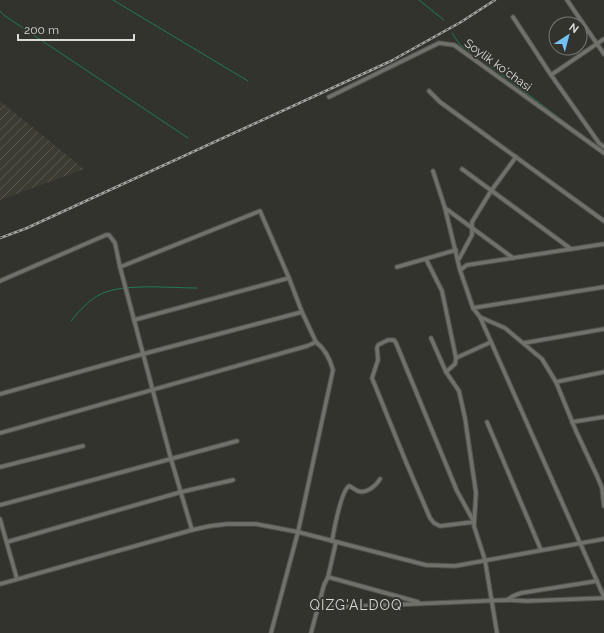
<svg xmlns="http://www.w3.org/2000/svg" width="604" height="633" viewBox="0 0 604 633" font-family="Raleway,sans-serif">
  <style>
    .industrial { fill: url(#industrial-furrows) }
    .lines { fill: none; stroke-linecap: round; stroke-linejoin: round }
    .stream { stroke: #207a52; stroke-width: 1 }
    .minor-casing { stroke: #50504c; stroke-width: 5.5 }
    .minor { stroke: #71716b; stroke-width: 3.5 }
    .rail-casing { stroke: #a6a6a2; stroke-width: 2.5 }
    .rail { stroke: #33332e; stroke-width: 1; stroke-dasharray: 3; stroke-linecap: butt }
    .labels { text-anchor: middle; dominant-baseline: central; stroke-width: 4; stroke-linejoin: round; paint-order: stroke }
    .street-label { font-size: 12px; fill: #dadad7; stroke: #33332e }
    .quarter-label { font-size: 14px; letter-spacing: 1px; fill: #dadad7; stroke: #33332e }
  </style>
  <defs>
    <pattern id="industrial-furrows" width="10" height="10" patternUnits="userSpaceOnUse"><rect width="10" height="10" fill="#3d3c32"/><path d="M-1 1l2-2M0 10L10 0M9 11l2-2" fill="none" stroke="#58584f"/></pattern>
  </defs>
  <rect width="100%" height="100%" fill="#33332e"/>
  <path class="industrial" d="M0 101 84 169 0 200Z"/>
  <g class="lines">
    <g class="stream">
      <path d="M113 0 248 81"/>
      <path d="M419 0 444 20"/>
      <path d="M0 11 5 16 188 138"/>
      <path d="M452 33 460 45 477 56 586 138"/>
      <path d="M71 321C78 312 90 299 101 294 123 283 171 288 197 288"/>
    </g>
    <g class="minor-casing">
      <g id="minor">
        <path d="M567 0 604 54"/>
        <path d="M513 17 551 75 599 143 604 147"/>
        <path d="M551 75 604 39"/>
        <path d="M429 91 440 102 604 221"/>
        <path d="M329 97 439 43 454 45 604 153"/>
        <path d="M462 169 571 249"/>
        <path d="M433 171 445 208 460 270 473 308 480 317 505 328 542 359 556 382 576 431 597 476 602 488 604 506"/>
        <path d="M445 208 513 258"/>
        <path d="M426 259 442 291 456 358 455 364 446 372"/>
        <path d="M459 259 472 235V222L491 191 516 157"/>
        <path d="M120 267 260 211 289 278 302 312 316 342"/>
        <path d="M397 267 456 250"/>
        <path d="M460 270 467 265 604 244"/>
        <path d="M0 281 106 235H109L115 243 120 267 171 459 192 530"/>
        <path d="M473 308 604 287"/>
        <path d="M480 317 604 597"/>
        <path d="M134 320 289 278"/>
        <path d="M431 338 446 372 459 391 465 418 476 493 474 526 485 560 497 633"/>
        <path d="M388 340H394L396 343 457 491 474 522 440 526 434 523 430 518 406 462 372 378 378 360 377 348 378 345Z"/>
        <path d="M524 343 604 329"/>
        <path d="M456 358 491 342"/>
        <path d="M556 382 604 372"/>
        <path d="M0 394 143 354 302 312"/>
        <path d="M487 422 541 550"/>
        <path d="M572 422 604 417"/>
        <path d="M0 433 307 346 316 342C325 349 330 359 333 370L298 532 271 633"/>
        <path d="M0 467 83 446"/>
        <path d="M0 505 237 441"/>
        <path d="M0 519 17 579"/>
        <path d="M332 541C334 530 341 491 349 486 352 487 354 489 358 491 366 494 376 486 380 479"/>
        <path d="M7 542 181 492 233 480"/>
        <path d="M336 542 328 577 418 602"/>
        <path d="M0 584 192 530 210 526 227 524H256L298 532 426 565 455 566 604 539"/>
        <path d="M507 600 513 596 521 593 597 581"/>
        <path d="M318 608 506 600 527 601 604 598"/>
        <path d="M311 633 324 585 328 577"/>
      </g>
    </g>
    <use href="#minor" class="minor"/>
    <g class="rail-casing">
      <path id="rail" d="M0 238 27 228 391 61 461 22 495 0"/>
    </g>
    <use href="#rail" class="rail"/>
  </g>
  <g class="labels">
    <g class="street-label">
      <text transform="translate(498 65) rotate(36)">Soylik ko'chasi</text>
    </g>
    <g class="quarter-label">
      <text x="356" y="605">QIZG'ALDOQ</text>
    </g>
  </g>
  <g transform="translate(568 36) rotate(36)"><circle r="19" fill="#33332e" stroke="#767672"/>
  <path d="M0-3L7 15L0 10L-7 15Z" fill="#72c1f5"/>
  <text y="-6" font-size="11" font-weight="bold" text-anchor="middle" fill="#dadad7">N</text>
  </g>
  <path d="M18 34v6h116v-6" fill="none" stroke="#dadad7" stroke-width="2"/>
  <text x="24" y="34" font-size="12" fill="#dadad7" stroke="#33332e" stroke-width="3" paint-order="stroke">200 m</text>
</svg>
